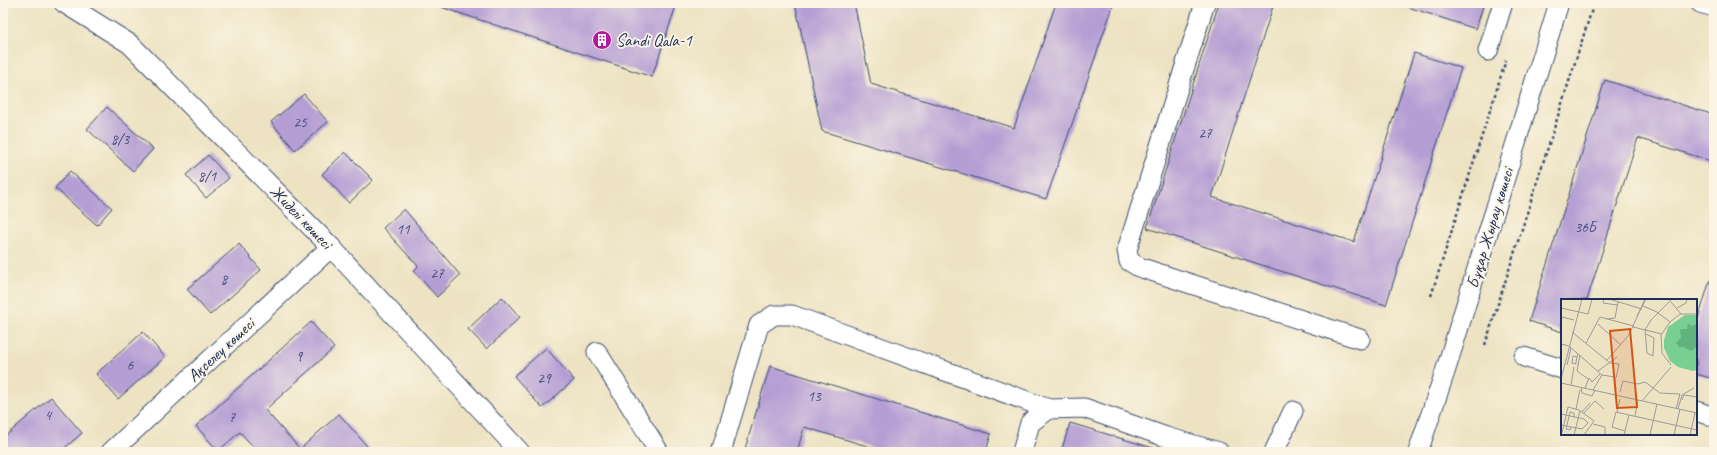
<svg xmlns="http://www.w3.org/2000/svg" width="1717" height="455" viewBox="0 0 1717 455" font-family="Caveat,sans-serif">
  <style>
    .building { fill: #b59ed4 }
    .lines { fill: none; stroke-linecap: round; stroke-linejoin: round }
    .minor-casing { stroke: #3a4a6d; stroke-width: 21 }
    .path { stroke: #3a4a6d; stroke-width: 2.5; stroke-dasharray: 3 3; stroke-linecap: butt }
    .minor { stroke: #fff; stroke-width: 19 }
    .labels { text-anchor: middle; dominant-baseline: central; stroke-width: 3.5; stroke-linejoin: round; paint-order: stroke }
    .number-label { font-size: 15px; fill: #424b7c }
    .poi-label { font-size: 17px; fill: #1b2f5e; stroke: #fcf5e5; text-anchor: start }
    .street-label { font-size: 17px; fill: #1b2f5e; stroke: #fcf5e5 }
    .inset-road { fill: none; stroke: #999b9b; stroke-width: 1 }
    .view { fill: #d45514; fill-opacity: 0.15; stroke: #d45514; stroke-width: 2 }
    .inset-edge { fill: none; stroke: #1b2f5e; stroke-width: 2 }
  </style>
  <rect width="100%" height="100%" fill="#fcf5e5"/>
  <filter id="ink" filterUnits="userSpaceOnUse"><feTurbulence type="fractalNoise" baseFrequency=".025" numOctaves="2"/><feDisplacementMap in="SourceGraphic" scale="8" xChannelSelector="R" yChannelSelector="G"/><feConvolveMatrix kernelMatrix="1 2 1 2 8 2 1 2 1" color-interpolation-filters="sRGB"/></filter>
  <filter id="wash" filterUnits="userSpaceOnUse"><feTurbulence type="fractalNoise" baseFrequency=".012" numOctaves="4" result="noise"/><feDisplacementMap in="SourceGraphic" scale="16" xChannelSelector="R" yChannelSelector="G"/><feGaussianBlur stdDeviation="0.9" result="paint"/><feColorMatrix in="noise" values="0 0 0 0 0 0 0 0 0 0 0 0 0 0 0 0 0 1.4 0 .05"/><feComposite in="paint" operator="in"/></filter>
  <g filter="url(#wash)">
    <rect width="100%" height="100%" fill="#ede3c3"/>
    <g id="blocks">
      <g class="building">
        <path d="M438 3H677L652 77 438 6Z"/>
        <path d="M795 3H854L871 84 1014 128 1056 3H1114L1046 199 822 131Z"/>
        <path d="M1219 3H1274L1212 197 1354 242 1414 53 1461 68 1386 305 1147 228Z"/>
        <path d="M1405 3H1484L1476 29 1405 6Z"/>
        <path d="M1605 80 1714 115V162L1638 138 1587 300H1562V332L1529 321Z"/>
        <path d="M304 94 328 122 295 150 271 122Z"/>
        <path d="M107 107 153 149 133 171 87 129Z"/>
        <path d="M345 152 373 180 349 203 322 174Z"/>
        <path d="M208 155 229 178 206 198 186 175Z"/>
        <path d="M70 171 112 208 97 225 55 188Z"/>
        <path d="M404 209 460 275 437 297 414 271 418 266 383 228Z"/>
        <path d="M239 244 261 270 210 315 187 289Z"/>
        <path d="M1710 280 1714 281V379L1696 374V326Z"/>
        <path d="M502 297 520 317 487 349 468 329Z"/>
        <path d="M311 322 334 348 265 410 300 449 339 414 372 452H258L240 432 218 451 196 426Z"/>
        <path d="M143 332 165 357 118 399 96 374Z"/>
        <path d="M546 348 574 380 542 408 514 376Z"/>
        <path d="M770 366 991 434 986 452H887L804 427 797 452H744Z"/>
        <path d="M51 397 82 433 60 452H3V438Z"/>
        <path d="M1070 423 1153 448 1152 452H1061Z"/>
      </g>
    </g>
  </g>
  <g filter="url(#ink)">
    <use href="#blocks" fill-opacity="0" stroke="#3a4a6d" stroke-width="1"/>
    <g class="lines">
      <g class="minor-casing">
        <g id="minor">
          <path d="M64 3 130 44 331 247 520 452"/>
          <path d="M1205 3 1127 250 1129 261 1139 267 1360 339"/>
          <path d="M1700 3 1714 7"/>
          <path d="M1488 51 1503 3"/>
          <path d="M597 352 659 452"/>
          <path d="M1524 357 1562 369"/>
          <path d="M1696 411 1714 417"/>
          <path d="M111 452 331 247"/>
          <path d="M721 452 759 325 774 315H792L1049 409"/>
          <path d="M1022 452 1030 423 1049 409 1084 408 1166 437 1219 452"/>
          <path d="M1274 452 1293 411"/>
          <path d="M1418 452 1446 369 1559 3"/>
        </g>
      </g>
      <g class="path">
        <path d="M1431 296 1506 60"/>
        <path d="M1485 345 1594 3"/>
      </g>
      <use href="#minor" class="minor"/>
    </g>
  </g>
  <defs>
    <g id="building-disc" transform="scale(1)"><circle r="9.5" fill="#b5179e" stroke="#fcf5e5"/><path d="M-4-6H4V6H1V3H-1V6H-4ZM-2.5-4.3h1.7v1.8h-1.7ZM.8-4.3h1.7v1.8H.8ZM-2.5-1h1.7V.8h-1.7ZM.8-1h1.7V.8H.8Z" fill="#fff"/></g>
  </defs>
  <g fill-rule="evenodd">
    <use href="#building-disc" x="602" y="40"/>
  </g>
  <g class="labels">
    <g class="number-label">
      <text x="300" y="122">25</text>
      <text x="1205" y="133">27</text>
      <text x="120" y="139">8/3</text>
      <text x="207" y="176">8/1</text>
      <text x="1585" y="227">36Б</text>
      <text x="403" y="229">11</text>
      <text x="437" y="273">27</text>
      <text x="224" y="279">8</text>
      <text x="299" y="356">9</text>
      <text x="130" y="365">6</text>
      <text x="544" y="378">29</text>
      <text x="814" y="396">13</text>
      <text x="48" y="415">4</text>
      <text x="232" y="417">7</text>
    </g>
    <g class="poi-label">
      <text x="616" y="40">Sandi Qala-1</text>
    </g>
    <g class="street-label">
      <text transform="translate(301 217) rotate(46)">Жиделі көшесі</text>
      <text transform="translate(1490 228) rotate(-73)">Бұқар Жырау көшесі</text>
      <text transform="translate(221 350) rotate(-43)">Ақселеу көшесі</text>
    </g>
  </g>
  <g transform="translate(1561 299)">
    <rect width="136" height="136" fill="#ede3c3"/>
    <path d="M124 16H136V71L132 72 117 68 109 62 103 49V41L107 28Z" fill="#78cf94"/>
    <path d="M127 24 130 27 136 25V48L130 52 121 47 119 49 115 44 120 39 119 30H126Z" fill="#62b27e"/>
    <path class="inset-road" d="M43 0 42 4 56 6M48 0 81 10M110 3 120 15M82 7 96 13 109 23M0 9 27 15 31 0M116 9 125 4 126 0M76 17 85 0M46 20 54 19 57 3M0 23 1 18 13 21M37 25 60 46M72 28 101 35M11 33 49 64 58 65 55 79M85 35 93 39 92 57 86 54 84 31 90 21 111 0M25 44 39 18 73 27M0 45 8 47 41 76 32 91M19 56 16 72 27 80M16 58 12 57 11 64 15 65V63L16 58 17 55M46 61 68 36 84 0M6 66 10 49M110 66 101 54 100 36 109 23 119 15H136M37 72 56 58M41 76 54 78V88L56 90M0 80 21 0M0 84 136 114M10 86 13 68M20 88 21 94 31 97 34 91M24 89 28 79 31 83 39 75M59 93 62 82 77 85 84 83 99 94 119 95 115 110M121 101 123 96 136 98M81 102 110 68M15 110 19 91M117 110 121 96 133 89M21 113 29 104M56 113 59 100M23 114 34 102 43 110M0 115 23 120 27 124 21 130 0 126M74 117 77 101M32 125 44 128V136M10 128 9 131 5 130 9 113 13 114V118M64 132 51 128 55 113 68 116M1 134 7 108 18 111 33 122 23 136M13 136 19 112M63 136 68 116 136 131M89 136 96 105M113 136 119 110M129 136 134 114"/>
    <path class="view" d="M69 30 76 108 56 109 49 32Z"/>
    <rect width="136" height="136" class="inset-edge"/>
  </g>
  <rect width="1717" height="455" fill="none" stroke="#fcf5e5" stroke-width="16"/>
</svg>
